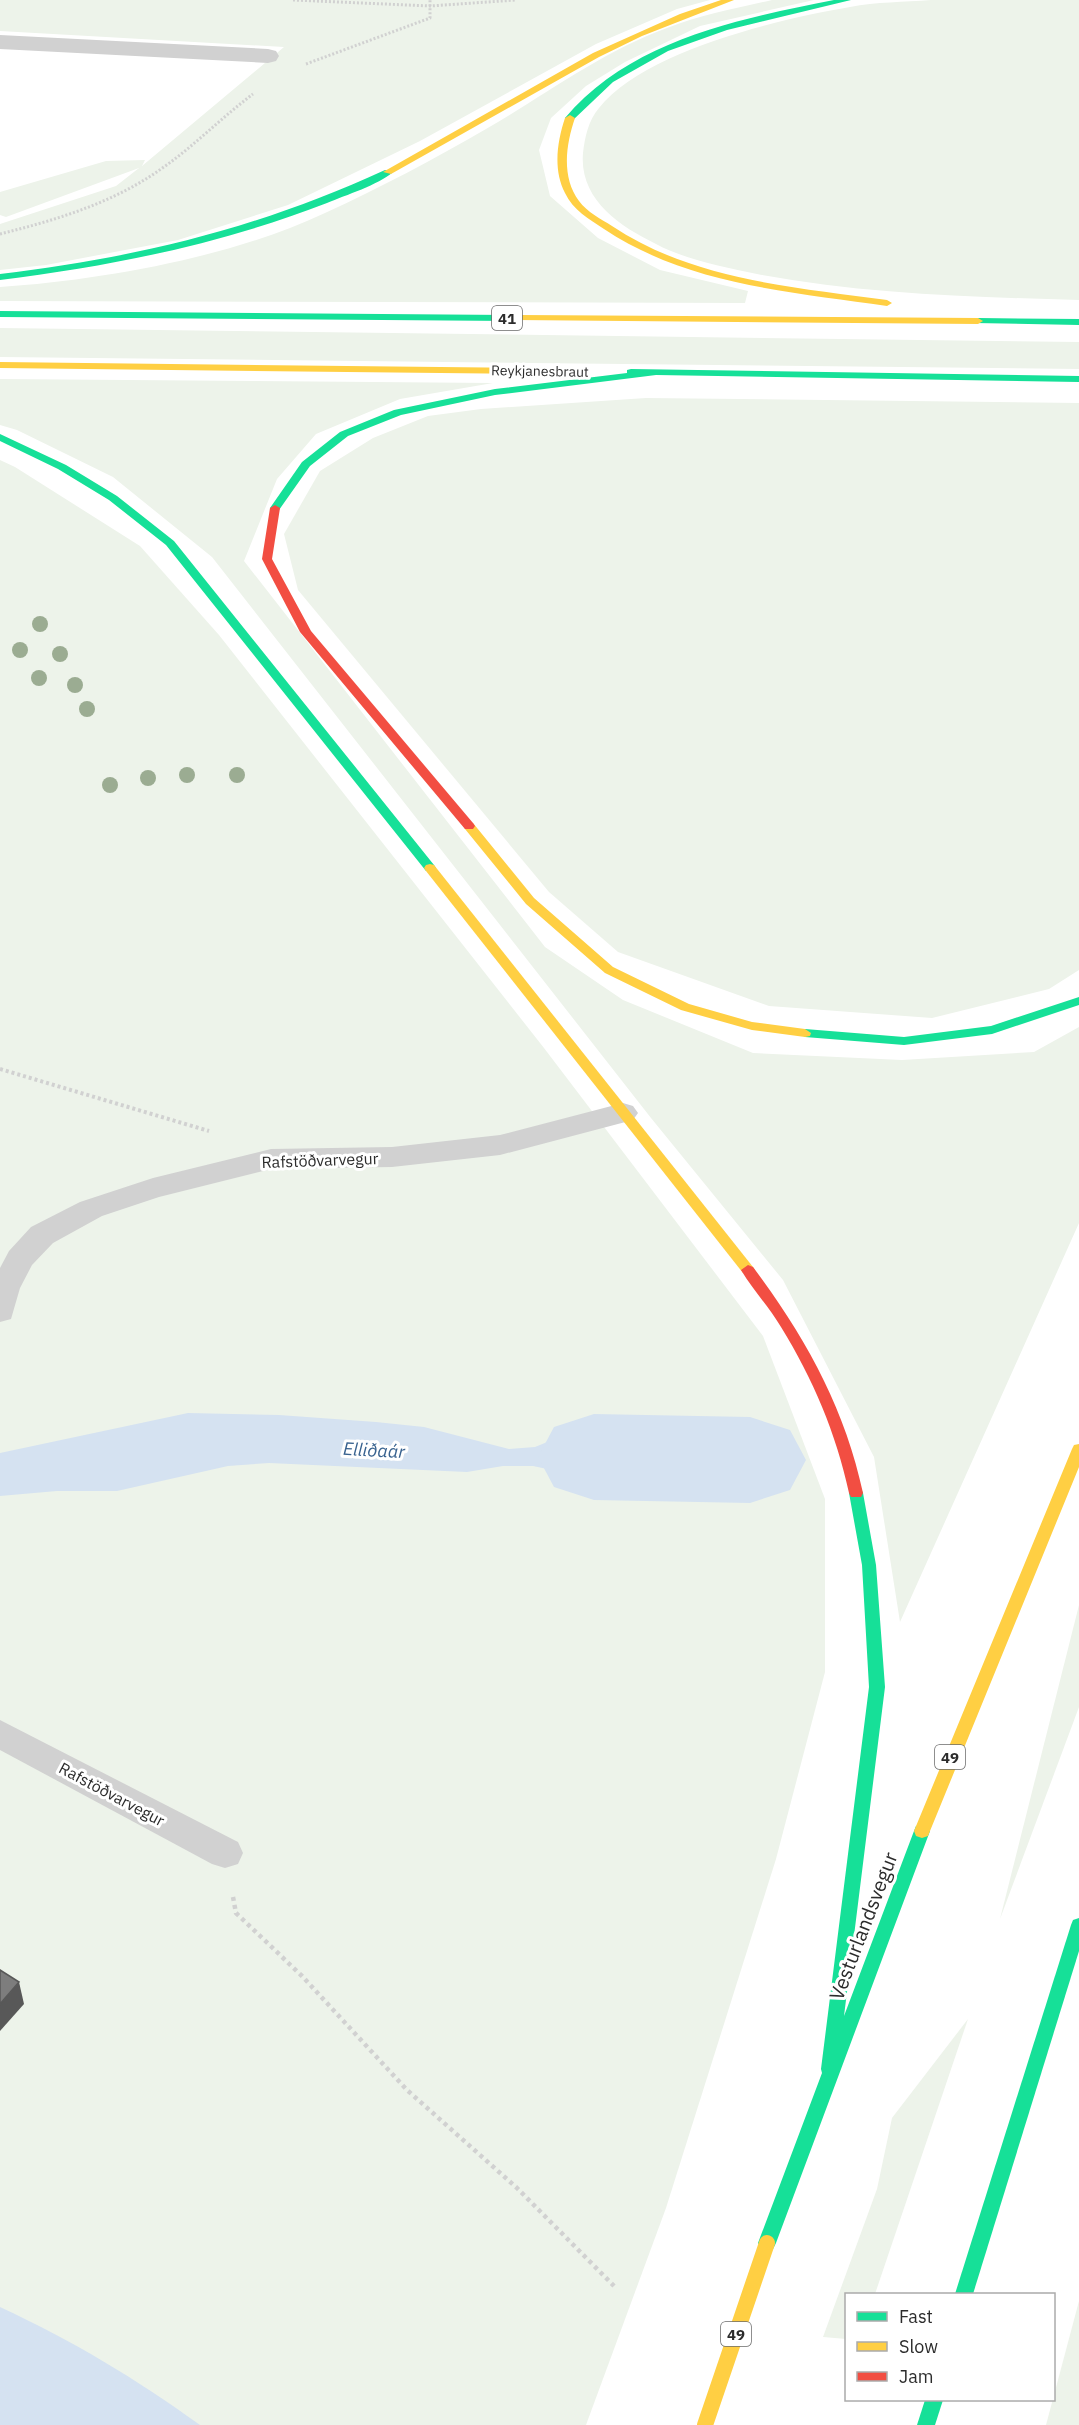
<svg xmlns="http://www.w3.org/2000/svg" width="1079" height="2425" viewBox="0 0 1079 2425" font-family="'IBM Plex Sans',sans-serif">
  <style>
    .green { fill: #edf3ea }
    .water { fill: #d5e2f1 }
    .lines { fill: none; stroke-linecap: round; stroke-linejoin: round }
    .river { fill: #d5e2f1; fill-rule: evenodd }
    .path-far2 { stroke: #d1d1d1; stroke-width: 3; stroke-dasharray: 2 2; stroke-linecap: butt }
    .path-far1 { stroke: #d1d1d1; stroke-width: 4; stroke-dasharray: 3 3; stroke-linecap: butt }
    .path { stroke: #d1d1d1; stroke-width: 4.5; stroke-dasharray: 4 4; stroke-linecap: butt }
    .lane { fill: #d1d1d1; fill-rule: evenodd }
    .street { fill: #d1d1d1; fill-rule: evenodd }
    .fast { fill: #16e098; fill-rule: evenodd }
    .slow { fill: #ffcf43; fill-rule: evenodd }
    .jam { fill: #f24e42; fill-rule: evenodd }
    .slow-bridge { stroke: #ffcf43; stroke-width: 16 }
    .tree { fill: #9bac92 }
    .shaded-wall { fill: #585858 }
    .building { fill: #7d7d7d; stroke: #585858; stroke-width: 1.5 }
    .labels { text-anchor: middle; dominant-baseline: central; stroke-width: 6; stroke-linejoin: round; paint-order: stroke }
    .far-street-label { font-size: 14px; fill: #2c2c2c; stroke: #fff }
    .shield { fill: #fff; stroke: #6b6b6b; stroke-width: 1.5 }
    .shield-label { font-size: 15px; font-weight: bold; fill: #2c2c2c }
    .street-label { font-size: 16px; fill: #2c2c2c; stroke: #fff }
    .water-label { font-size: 18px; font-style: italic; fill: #38628f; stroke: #fff }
    .near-street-label { font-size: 20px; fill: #2c2c2c; stroke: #fff }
  </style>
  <rect width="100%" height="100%" fill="#fff"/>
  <g class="green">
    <path d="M0 0H710L677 9 596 44 420 141 288 205 178 240 46 265 0 270V224L116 186 139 168 6 217 0 215V192L106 161 145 160 142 166 284 47 0 31Z"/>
    <path d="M772 0H814L700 26 625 62 586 86 551 118 539 150 550 196 598 238 660 270 748 291 745 303 0 301V287C103 280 232 257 325 213 380 188 434 159 486 129 545 95 603 51 667 28 700 15 738 8 772 0Z"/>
    <path d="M931 0H1079V300C972 297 863 294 757 274 724 267 686 260 656 244 619 226 579 199 583 153 585 137 588 121 599 108 644 51 779 19 850 7 876 2 904 2 931 0Z"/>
    <path d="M0 328 1079 342V369L0 357Z"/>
    <path d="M0 379 493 383 400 399 316 434 277 479 244 561 545 947 623 1000 753 1053 902 1060 1034 1052 1079 1027V1223L900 1622 874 1457 783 1280 651 1118 212 557 113 477 17 430 0 425Z"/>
    <path d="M646 398 1079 403V970L1049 989 932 1018 769 1006 618 952 549 892 298 590 284 534 320 471 373 438 428 416 481 409Z"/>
    <path d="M0 460 15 467 140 546 219 635 544 1048 763 1336 825 1499V1672L776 1859 666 2208 586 2425H0Z"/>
    <path d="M1079 1605V1707L1000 1919Z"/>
    <path d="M968 2019 875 2294H846V2339L823 2337 877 2189 892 2118Z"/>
    <path d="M1079 2301V2425H1046Z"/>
  </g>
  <g class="water">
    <path d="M188 1413 279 1415 376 1422 424 1427 509 1449 535 1447 584 1427 612 1424 645 1428 738 1451 740 1460 736 1477 708 1484 631 1487 533 1466H503L467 1472 269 1463 228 1466 117 1491H57L0 1496V1453Z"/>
    <path d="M0 2307C75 2342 133 2377 200 2425H0Z"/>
  </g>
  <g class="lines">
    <path class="river" d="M594 1414 750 1417 790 1430 806 1460 790 1490 750 1503 594 1500 554 1487 538 1457 554 1427Z"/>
    <g class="path-far2">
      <path d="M293 0 430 6 516 0"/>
      <path d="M306 64 430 18V0"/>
      <path d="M0 234C56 220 113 203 161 169 193 147 221 118 253 94"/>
    </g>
    <path class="path-far1" d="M0 1069 209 1131"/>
    <path class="path" d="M233 1897 236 1913 302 1976 407 2090 517 2188 614 2286"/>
    <g class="lane">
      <path d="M623 1103 633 1106 638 1113 633 1120 500 1155 392 1167 271 1169 159 1197 102 1216 53 1243 32 1265 20 1288 11 1319 0 1322V1268L9 1251 31 1227 80 1202 153 1178 271 1149 392 1147 500 1135Z"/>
      <path d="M0 1720 238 1842 243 1853 238 1864 225 1868 212 1864 0 1750Z"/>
    </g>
    <path class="street" d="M0 35 268 49 276 51 279 56 276 61 268 63 0 49Z"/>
    <g class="fast">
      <path d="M834 0H851L727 30 668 51 613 82 573 120 565 118C631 40 738 19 834 0Z"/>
      <path d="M385 170 393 172C378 185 346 195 327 203 222 244 112 266 0 280V274C140 257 256 229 385 170Z"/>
      <path d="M0 311 520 315 525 318 520 321 0 317Z"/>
      <path d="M978 318 1079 319V325L974 323 973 321Z"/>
      <path d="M631 369 1079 376V382L656 375 495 395 401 415 348 436 310 466 279 510 275 511 270 508 302 462 340 432 394 410 495 389 627 373V370Z"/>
      <path d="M0 434 66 465 117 496 174 541 434 865 436 868 434 871H426L166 545 109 500 58 469 0 441Z"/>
      <path d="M1079 997V1005L992 1034 904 1045 805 1037 799 1033 805 1029 904 1037 991 1026Z"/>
      <path d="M856 1487 861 1489 863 1493 876 1565 885 1687 844 2016 914 1831 916 1826 922 1824 928 1826 930 1831 776 2243 773 2249 767 2251 761 2249 758 2243 822 2073 821 2069 869 1687 862 1565 849 1493 851 1489Z"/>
      <path d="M1079 1918V1951L973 2294H955L1071 1925 1073 1920Z"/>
      <path d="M925 2400H943L935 2425H917Z"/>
    </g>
    <g class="slow">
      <path d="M721 0H734L642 36 599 57 391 174 383 172 593 53 680 14Z"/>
      <path d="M570 115 575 118C566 144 561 177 579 201 587 212 601 219 612 226 693 280 793 287 887 300L892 303 887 306C791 292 688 285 604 229 589 219 573 210 565 193 553 170 557 142 565 118Z"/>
      <path d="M520 315 978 318 983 321 978 324 516 320 515 318Z"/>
      <path d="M0 362 528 368 533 371 528 374 0 368Z"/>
      <path d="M469 822 473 823 534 898 613 967 689 1004 752 1022 805 1029 811 1033 810 1036 805 1037 752 1030 681 1010 605 973 526 904 465 829 463 826Z"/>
      <path d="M430 864 434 865 753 1267 755 1270 753 1273H743L426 871 424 868 426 865Z"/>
      <path d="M1079 1444V1467L930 1831 928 1836 922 1838 916 1836 914 1831 1072 1449 1074 1445Z"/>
    </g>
    <g class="jam">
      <path d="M275 505 280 508 272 559 311 631 473 823 475 826 473 829H465L300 632 262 559 270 508Z"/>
      <path d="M748 1265 753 1267C805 1336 845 1408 863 1493L861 1497H851L849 1493C836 1433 813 1379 781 1327 769 1307 753 1290 741 1270Z"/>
    </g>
    <path class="slow-bridge" d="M705 2425 767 2243"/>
  </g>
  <g class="tree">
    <circle cx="40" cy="624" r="8"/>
    <circle cx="20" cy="650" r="8"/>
    <circle cx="60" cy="654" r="8"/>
    <circle cx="39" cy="678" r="8"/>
    <circle cx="75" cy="685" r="8"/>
    <circle cx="87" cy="709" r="8"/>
    <circle cx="187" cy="775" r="8"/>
    <circle cx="237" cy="775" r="8"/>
    <circle cx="148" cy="778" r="8"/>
    <circle cx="110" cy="785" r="8"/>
  </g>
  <path class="shaded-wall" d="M19 1982 24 2004 0 2031V2004Z"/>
  <path class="building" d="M0 1970 19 1982 0 2004Z"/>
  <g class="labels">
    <g class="far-street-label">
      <text transform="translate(540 371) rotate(1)">Reykjanesbraut</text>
    </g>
    <g class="shield">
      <rect x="492" y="306" width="30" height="24" rx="4.5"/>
      <rect x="935" y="1745" width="30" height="24" rx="4.5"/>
      <rect x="721" y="2322" width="30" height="24" rx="4.5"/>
    </g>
    <g class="shield-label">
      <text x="507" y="318">41</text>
      <text x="950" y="1757">49</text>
      <text x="736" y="2334">49</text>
    </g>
    <g class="street-label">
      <text transform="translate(320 1160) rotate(-2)">Rafstöðvarvegur</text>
      <text transform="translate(112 1794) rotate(28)">Rafstöðvarvegur</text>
    </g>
    <g class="water-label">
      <text transform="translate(374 1450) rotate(3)">Elliðaár</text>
    </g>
    <g class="near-street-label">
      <text transform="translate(863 1926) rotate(-69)">Vesturlandsvegur</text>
    </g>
  </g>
  <rect x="845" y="2293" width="210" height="108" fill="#ffffff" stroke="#ababab" stroke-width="1.5"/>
  <rect x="857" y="2312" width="30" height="9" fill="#16e098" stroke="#ababab" stroke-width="1.5"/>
  <text x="899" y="2323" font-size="18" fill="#2c2c2c">Fast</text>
  <rect x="857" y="2342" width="30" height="9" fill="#ffcf43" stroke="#ababab" stroke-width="1.5"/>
  <text x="899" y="2353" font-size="18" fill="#2c2c2c">Slow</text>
  <rect x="857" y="2372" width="30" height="9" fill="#f24e42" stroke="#ababab" stroke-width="1.5"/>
  <text x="899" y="2383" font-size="18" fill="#2c2c2c">Jam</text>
</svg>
